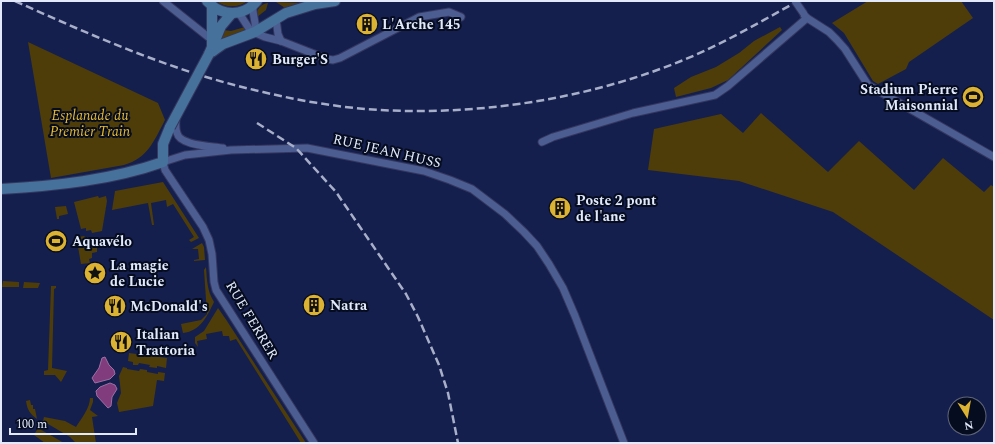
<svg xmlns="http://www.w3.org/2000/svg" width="995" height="444" viewBox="0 0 995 444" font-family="Spectral,serif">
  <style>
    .green { fill: #4e3d09 }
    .water { fill: #803c7d; stroke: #9d70a3 }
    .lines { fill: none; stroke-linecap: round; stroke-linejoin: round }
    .street-casing { stroke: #34375e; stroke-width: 9 }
    .secondary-casing { stroke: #34375e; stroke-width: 12 }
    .street { stroke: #4c5d91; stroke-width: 7 }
    .secondary { stroke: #46719b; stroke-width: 10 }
    .rail { stroke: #a7afc9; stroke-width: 2.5; stroke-dasharray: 8 4; stroke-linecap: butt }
    .street-bridge-casing { stroke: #34375e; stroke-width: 9; stroke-linecap: butt }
    .secondary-bridge-casing { stroke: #34375e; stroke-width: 12; stroke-linecap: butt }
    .street-bridge { stroke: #4c5d91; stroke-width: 7 }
    .secondary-bridge { stroke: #46719b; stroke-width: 10 }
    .labels { text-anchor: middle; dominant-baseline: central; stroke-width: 4; stroke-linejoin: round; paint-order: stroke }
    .poi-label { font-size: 14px; font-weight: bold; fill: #e2e9fb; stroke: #060c20; text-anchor: start }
    .park-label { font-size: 14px; font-style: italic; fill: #e9bb28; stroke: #060c20 }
    .street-label { font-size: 14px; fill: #e2e9fb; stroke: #060c20 }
  </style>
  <rect width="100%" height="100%" fill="#141f4d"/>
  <g class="green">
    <path d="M216 1H248C238 8 226 8 216 1Z"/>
    <path d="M868 1H961L973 18 909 62 906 69 878 84 873 81 844 33 832 23Z"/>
    <path d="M276 2 305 3 288 10Z"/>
    <path d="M268 3 266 10 257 17C256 9 261 4 268 3Z"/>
    <path d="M245 27 247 30 220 42 223 30 231 31Z"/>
    <path d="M780 27 782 30 728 80 711 88 676 97 674 88 691 77 716 67 739 53 754 41Z"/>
    <path d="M28 42 158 103 165 120C154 141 148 158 124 165L51 178Z"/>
    <path d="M761 113 828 172 859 141 914 190 943 158 984 192 991 185 994 187V320L833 212 739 181 648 170 654 129 721 114 743 133Z"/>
    <path d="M163 182 199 238 191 242 189 240 194 237 173 204 167 207 166 200 151 203 154 225H152L148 203 112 210 115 191Z"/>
    <path d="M98 196 99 198 106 196 107 201 102 231 92 233 91 230 86 231V228L81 229 74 202Z"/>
    <path d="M66 206 68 214 59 216V219H57L55 207Z"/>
    <path d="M84 236 85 237H89L90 239 98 238 99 247H97V252L92 253V258L89 259 90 263 81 264 77 241 78 240V237Z"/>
    <path d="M202 243 204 247 205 260 194 261V260L199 259 198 249H192Z"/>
    <path d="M206 267C207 280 207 291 214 302 207 316 201 331 183 333L181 324 201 320 207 314 204 270Z"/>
    <path d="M3 281 19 282V287H2Z"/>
    <path d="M24 282 40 283 38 288H23Z"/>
    <path d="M51 286H56V288L54 289 52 368 67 371 61 382 55 375H44V371L48 370Z"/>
    <path d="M218 308 227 321 306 443H301L236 339 230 341 229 336H223L222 331 206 334 207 339 197 341 198 347 195 343V337L204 331Z"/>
    <path d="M129 353 167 358 166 368 157 366V368L149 367 150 365 139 363 138 365H133V362L128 361Z"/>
    <path d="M123 367 127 368V369L139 371 140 369 147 370V372L158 374V372L165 373 164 381 157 380 153 406 119 412 117 403 121 393 119 376Z"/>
    <path d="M90 398H93V402L90 410 98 416 92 417 96 443H76L70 437 43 421 44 417 65 421 76 427C81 419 90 408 90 398Z"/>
    <path d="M30 400 31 405H33V409H35L37 419C30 414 27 409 26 401Z"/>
    <path d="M38 428 64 443H45L34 435Z"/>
  </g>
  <g class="water">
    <path d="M105 357 109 365 114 370 115 374 110 379 95 383 92 378 99 368 102 358Z"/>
    <path d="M110 383 115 385 117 389 112 397 111 406 108 408 97 396 96 391 100 387Z"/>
  </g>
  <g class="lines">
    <g class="street-casing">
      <g id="street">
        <path d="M163 1 212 40"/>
        <path d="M253 6C252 15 257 23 255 32"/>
        <path d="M239 13 250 30 258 34 265 37 281 41 327 59 333 60 340 58 419 17 449 12 461 17"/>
        <path d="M804 15 807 18 829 32 837 40 845 49 868 85 994 157"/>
        <path d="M276 19 278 34 281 41"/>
        <path d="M176 117C176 122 175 128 177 133 180 146 212 146 223 148"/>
        <path d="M542 142 553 137 633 113 715 95 728 86 807 18"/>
        <path d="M314 443 216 290 214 282 212 254 209 240 203 227 165 170 163 162 185 155 231 150 307 148 424 171 450 180 472 189 505 214 524 232 537 246 549 264 563 288 575 316 624 443"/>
      </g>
    </g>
    <g class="secondary-casing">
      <g id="secondary">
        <path d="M207 1C222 17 243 17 257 1"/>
        <path d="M214 43 221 26 232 13"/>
        <path d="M209 54 223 44 255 32 286 13 315 4 335 1"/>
        <path d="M209 54 212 47V6"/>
        <path d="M1 189C55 186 112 180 163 162V144L170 127"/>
      </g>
    </g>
    <use href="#street" class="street"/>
    <use href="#secondary" class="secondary"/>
    <g class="rail">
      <path d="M15 1C95 37 177 73 263 92 296 100 331 106 365 109 470 117 582 101 681 61 721 45 760 22 798 1"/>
      <path d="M257 123 296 148 336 192 406 294 418 317 439 365 448 393 458 443"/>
    </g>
    <g class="street-bridge-casing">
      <path id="street-bridge" d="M795 1 804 14"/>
    </g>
    <g class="secondary-bridge-casing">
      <path id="secondary-bridge" d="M170 127 209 54"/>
    </g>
    <use href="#street-bridge" class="street-bridge"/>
    <use href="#secondary-bridge" class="secondary-bridge"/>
  </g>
  <defs>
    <g id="building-disc" transform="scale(1.15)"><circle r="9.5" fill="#dcb233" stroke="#060c20"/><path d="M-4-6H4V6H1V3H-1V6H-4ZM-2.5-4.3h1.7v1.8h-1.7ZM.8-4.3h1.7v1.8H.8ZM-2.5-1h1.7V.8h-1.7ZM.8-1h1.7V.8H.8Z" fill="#111"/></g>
    <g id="restaurant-disc" transform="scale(1.15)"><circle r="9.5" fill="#dcb233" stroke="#060c20"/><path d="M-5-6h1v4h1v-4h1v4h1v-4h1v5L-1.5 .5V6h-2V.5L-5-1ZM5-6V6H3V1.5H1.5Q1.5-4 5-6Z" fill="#111"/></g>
    <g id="stadium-disc" transform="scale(1.15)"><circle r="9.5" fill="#dcb233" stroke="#060c20"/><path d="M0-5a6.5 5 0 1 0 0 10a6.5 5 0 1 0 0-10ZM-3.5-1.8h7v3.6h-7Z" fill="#111"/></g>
    <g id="sight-disc" transform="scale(1.15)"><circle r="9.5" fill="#dcb233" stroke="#060c20"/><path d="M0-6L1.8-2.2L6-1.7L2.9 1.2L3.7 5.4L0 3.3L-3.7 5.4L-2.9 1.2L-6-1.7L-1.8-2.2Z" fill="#111"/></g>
  </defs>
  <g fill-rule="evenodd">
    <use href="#building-disc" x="367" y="24"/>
    <use href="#restaurant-disc" x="256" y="59"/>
    <use href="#stadium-disc" x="973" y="97"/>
    <use href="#building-disc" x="560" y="208"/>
    <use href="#stadium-disc" x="56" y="241"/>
    <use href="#sight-disc" x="95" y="273"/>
    <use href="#building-disc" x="314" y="305"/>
    <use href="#restaurant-disc" x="115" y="306"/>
    <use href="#restaurant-disc" x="121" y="342"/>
  </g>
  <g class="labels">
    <g class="poi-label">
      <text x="382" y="24">L'Arche 145</text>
      <text x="272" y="59">Burger'S</text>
      <text x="958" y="89" text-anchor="end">Stadium Pierre<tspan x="958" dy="16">Maisonnial</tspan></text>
      <text x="576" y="200">Poste 2 pont<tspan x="576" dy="16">de l'ane</tspan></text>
      <text x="72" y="241">Aquavélo</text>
      <text x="110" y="265">La magie<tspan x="110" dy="16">de Lucie</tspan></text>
      <text x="330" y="305">Natra</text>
      <text x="130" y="306">McDonald's</text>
      <text x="136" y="334">Italian<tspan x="136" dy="16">Trattoria</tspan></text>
    </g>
    <g class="park-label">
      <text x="90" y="115">Esplanade du<tspan x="90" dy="16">Premier Train</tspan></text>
    </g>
    <g class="street-label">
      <text transform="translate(387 151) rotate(13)">RUE JEAN HUSS</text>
      <text transform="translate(252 320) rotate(59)">RUE FERRER</text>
    </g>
  </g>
  <rect width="995" height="444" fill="none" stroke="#e2e9fb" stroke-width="4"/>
  <g transform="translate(967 416) rotate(169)"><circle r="19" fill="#060c20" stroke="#5e6478"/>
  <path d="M0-3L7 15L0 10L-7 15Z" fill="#dcb233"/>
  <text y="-6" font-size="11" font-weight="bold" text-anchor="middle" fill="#e2e9fb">N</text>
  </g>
  <path d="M10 428v6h126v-6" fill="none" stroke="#e2e9fb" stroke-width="2"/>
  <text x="16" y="428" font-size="12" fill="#e2e9fb" stroke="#060c20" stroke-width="3" paint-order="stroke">100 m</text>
</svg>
